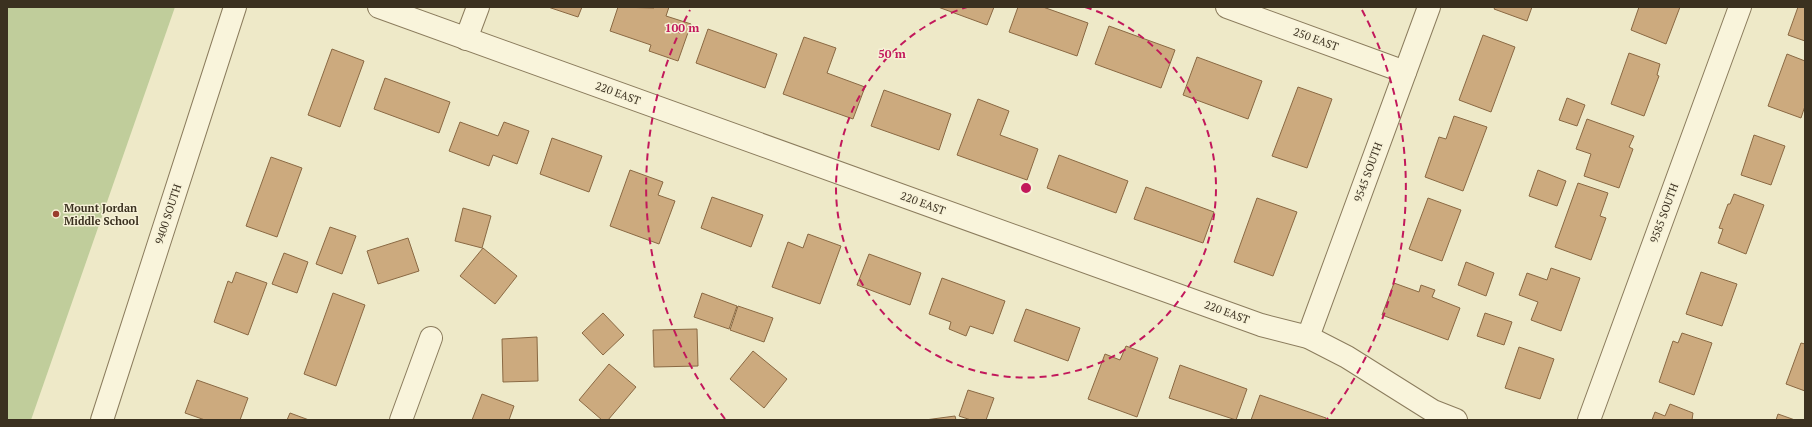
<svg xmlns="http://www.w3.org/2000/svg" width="1812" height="427" viewBox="0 0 1812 427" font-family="'PT Serif',serif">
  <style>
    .grass { fill: #c0cd9b }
    .building { fill: #ccaa7e; stroke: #8a6943 }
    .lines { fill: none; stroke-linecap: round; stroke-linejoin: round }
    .minor-casing { stroke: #8b7c5d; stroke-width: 24 }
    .minor { stroke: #f9f4db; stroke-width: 22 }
    .ring { fill: none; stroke: #c2185b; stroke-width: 2; stroke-dasharray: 7 5 }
    .poi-dot { fill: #993c2d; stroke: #f6f1d7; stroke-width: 1.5 }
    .labels { text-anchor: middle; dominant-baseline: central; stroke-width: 3; stroke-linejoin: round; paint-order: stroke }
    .street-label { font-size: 11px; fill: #3b3120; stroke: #f6f1d7 }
    .poi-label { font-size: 11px; font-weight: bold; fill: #3b3120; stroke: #f6f1d7; text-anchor: start }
    .centre { fill: #c2185b; stroke: #f6f1d7; stroke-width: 2 }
    .ring-label { font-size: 12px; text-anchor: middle; font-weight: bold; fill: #c2185b; stroke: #f6f1d7; stroke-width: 3; stroke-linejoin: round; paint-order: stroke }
  </style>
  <rect width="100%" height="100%" fill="#eee9c8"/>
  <path class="grass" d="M7 7H175L31 420H7Z"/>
  <g class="building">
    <path d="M548 7H582L578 17Z"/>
    <path d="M618 7 654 8V7H669L666 16 691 24 678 61 649 51 651 45 610 31Z"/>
    <path d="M938 7H994L987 25Z"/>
    <path d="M1018 7H1043L1088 23 1077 56 1009 32Z"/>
    <path d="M1495 7H1532L1527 21 1494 9Z"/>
    <path d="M1639 7H1680L1666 44 1631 30Z"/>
    <path d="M1798 7H1805V41L1788 35Z"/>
    <path d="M1109 26 1175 50 1161 88 1095 64Z"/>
    <path d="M708 29 777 54 765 88 696 63Z"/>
    <path d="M1483 35 1515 47 1491 112 1459 100Z"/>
    <path d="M804 37 836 48 827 73 865 87 853 119 783 94Z"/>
    <path d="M332 49 364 61 340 127 308 115Z"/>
    <path d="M1629 53 1660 64 1657 75 1659 76 1644 116 1611 104Z"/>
    <path d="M1787 54 1805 61V106L1801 118 1768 106Z"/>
    <path d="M1197 57 1262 81 1248 119 1183 95Z"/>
    <path d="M385 78 450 102 439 133 374 109Z"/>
    <path d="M1298 87 1332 99 1307 168 1272 156Z"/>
    <path d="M884 90 951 114 939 150 871 126Z"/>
    <path d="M1567 98 1585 105 1577 126 1559 120Z"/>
    <path d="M978 99 1009 111 1000 135 1038 149 1027 180 957 155Z"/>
    <path d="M1454 116 1487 127 1463 191 1425 177 1439 137 1446 139Z"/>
    <path d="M1587 119 1634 136 1629 147 1633 149 1619 188 1584 176 1591 154 1576 149Z"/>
    <path d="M460 122 498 136 504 122 529 131 517 164 493 155 489 166 449 151Z"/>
    <path d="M1754 135 1785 146 1771 185 1741 175Z"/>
    <path d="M552 138 602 156 589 192 540 174Z"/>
    <path d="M1059 155 1128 181 1116 213 1047 188Z"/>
    <path d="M271 157 302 168 277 237 246 226Z"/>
    <path d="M630 170 663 182 658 195 675 201 659 244 610 226Z"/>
    <path d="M1538 170 1566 181 1557 206 1529 196Z"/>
    <path d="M1578 183 1608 193 1600 216 1606 218 1591 260 1555 247Z"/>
    <path d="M1146 187 1214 212 1203 243 1134 219Z"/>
    <path d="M1734 194 1764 205 1746 254 1718 243 1723 229 1719 228 1728 204H1730Z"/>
    <path d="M712 197 763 215 751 247 701 228Z"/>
    <path d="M1257 198 1297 212 1273 276 1234 262Z"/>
    <path d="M1428 198 1461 210 1442 261 1409 249Z"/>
    <path d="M463 208 491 216 482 248 455 241Z"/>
    <path d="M330 227 356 236 342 274 316 264Z"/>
    <path d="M808 234 841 246 820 304 772 287 788 242 803 248Z"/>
    <path d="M408 238 419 271 378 284 367 251Z"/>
    <path d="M483 248 517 276 495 304 460 276Z"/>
    <path d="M284 253 308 262 297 293 272 284Z"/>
    <path d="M869 254 921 273 910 305 857 285Z"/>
    <path d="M1466 262 1494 273 1486 296 1458 285Z"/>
    <path d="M1551 268 1580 278 1561 331 1531 320 1538 302 1519 295 1527 273 1547 280Z"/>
    <path d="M236 272 267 283 248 335 214 322 228 281 232 283Z"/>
    <path d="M1701 272 1737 284 1722 326 1686 314Z"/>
    <path d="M942 278 1005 301 993 334 970 326 966 336 949 329 951 322 929 314Z"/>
    <path d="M1394 283 1419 292 1421 285 1435 290 1432 297 1460 308 1448 340 1382 315Z"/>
    <path d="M333 293 365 305 336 386 304 374Z"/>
    <path d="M702 293 737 306 729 329 694 317Z"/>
    <path d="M738 306 773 318 764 342 730 330Z"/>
    <path d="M1026 309 1080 328 1068 361 1014 341Z"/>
    <path d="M603 313 624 335 603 355 582 333Z"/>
    <path d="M1485 313 1512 322 1504 345 1477 336Z"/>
    <path d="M697 329 698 366 654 367 653 330Z"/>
    <path d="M1682 333 1712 343 1694 395 1659 382 1673 341 1678 343Z"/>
    <path d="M537 337 538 381 503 382 502 339Z"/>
    <path d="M1801 343 1805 344V391L1786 384Z"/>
    <path d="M1126 346 1158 358 1137 417 1088 399 1105 354 1120 360Z"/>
    <path d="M1519 347 1554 359 1540 399 1505 388Z"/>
    <path d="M753 351 787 379 764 408 730 379Z"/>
    <path d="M609 364 636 387 608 420H602L579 400Z"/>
    <path d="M1180 365 1247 389 1236 420 1169 398Z"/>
    <path d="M197 380 248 398 240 420H205L185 413Z"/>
    <path d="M968 390 994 398 986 420H971L959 416Z"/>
    <path d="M482 394 514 406 509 420H472Z"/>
    <path d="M1260 395 1326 418V420H1251Z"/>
    <path d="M1670 404 1693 413 1692 420H1652L1655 412 1665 416Z"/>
    <path d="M290 413 309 420H287Z"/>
    <path d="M1778 414 1795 420H1776Z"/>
    <path d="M955 416 956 420H925Z"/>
  </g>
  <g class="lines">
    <g class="minor-casing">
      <g id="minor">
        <path d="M379 7 1261 325 1308 337 1347 357 1433 411 1456 420"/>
        <path d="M1227 7 1405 72"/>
        <path d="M466 39 478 7"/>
        <path d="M1308 337 1429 7"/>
        <path d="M102 420 235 7"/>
        <path d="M401 420 431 338"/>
        <path d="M1589 420 1740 7"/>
      </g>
    </g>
    <use href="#minor" class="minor"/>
  </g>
  <g class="ring">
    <path d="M1085 7A190 190 0 1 1 967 7"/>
    <path d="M725 419A380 380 0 0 1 690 10M1362 10A380 380 0 0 1 1327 419"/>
  </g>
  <circle class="poi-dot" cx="56" cy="214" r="4"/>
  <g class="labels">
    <g class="street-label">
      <text transform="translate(1316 39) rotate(20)">250 EAST</text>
      <text transform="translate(618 93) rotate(20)">220 EAST</text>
      <text transform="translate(1368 172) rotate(-70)">9545 SOUTH</text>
      <text transform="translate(923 203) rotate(20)">220 EAST</text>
      <text transform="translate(1664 213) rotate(-70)">9585 SOUTH</text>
      <text transform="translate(168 214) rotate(-72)">9400 SOUTH</text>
      <text transform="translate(1227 312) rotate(20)">220 EAST</text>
    </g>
    <g class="poi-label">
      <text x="64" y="208">Mount Jordan<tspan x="64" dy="13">Middle School</tspan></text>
    </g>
  </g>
  <circle cx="1026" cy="188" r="6" class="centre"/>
  <g class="ring-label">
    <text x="682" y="32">100 m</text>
    <text x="892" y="58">50 m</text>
  </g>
  <rect width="1812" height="427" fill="none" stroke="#3b3120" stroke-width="16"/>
</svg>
